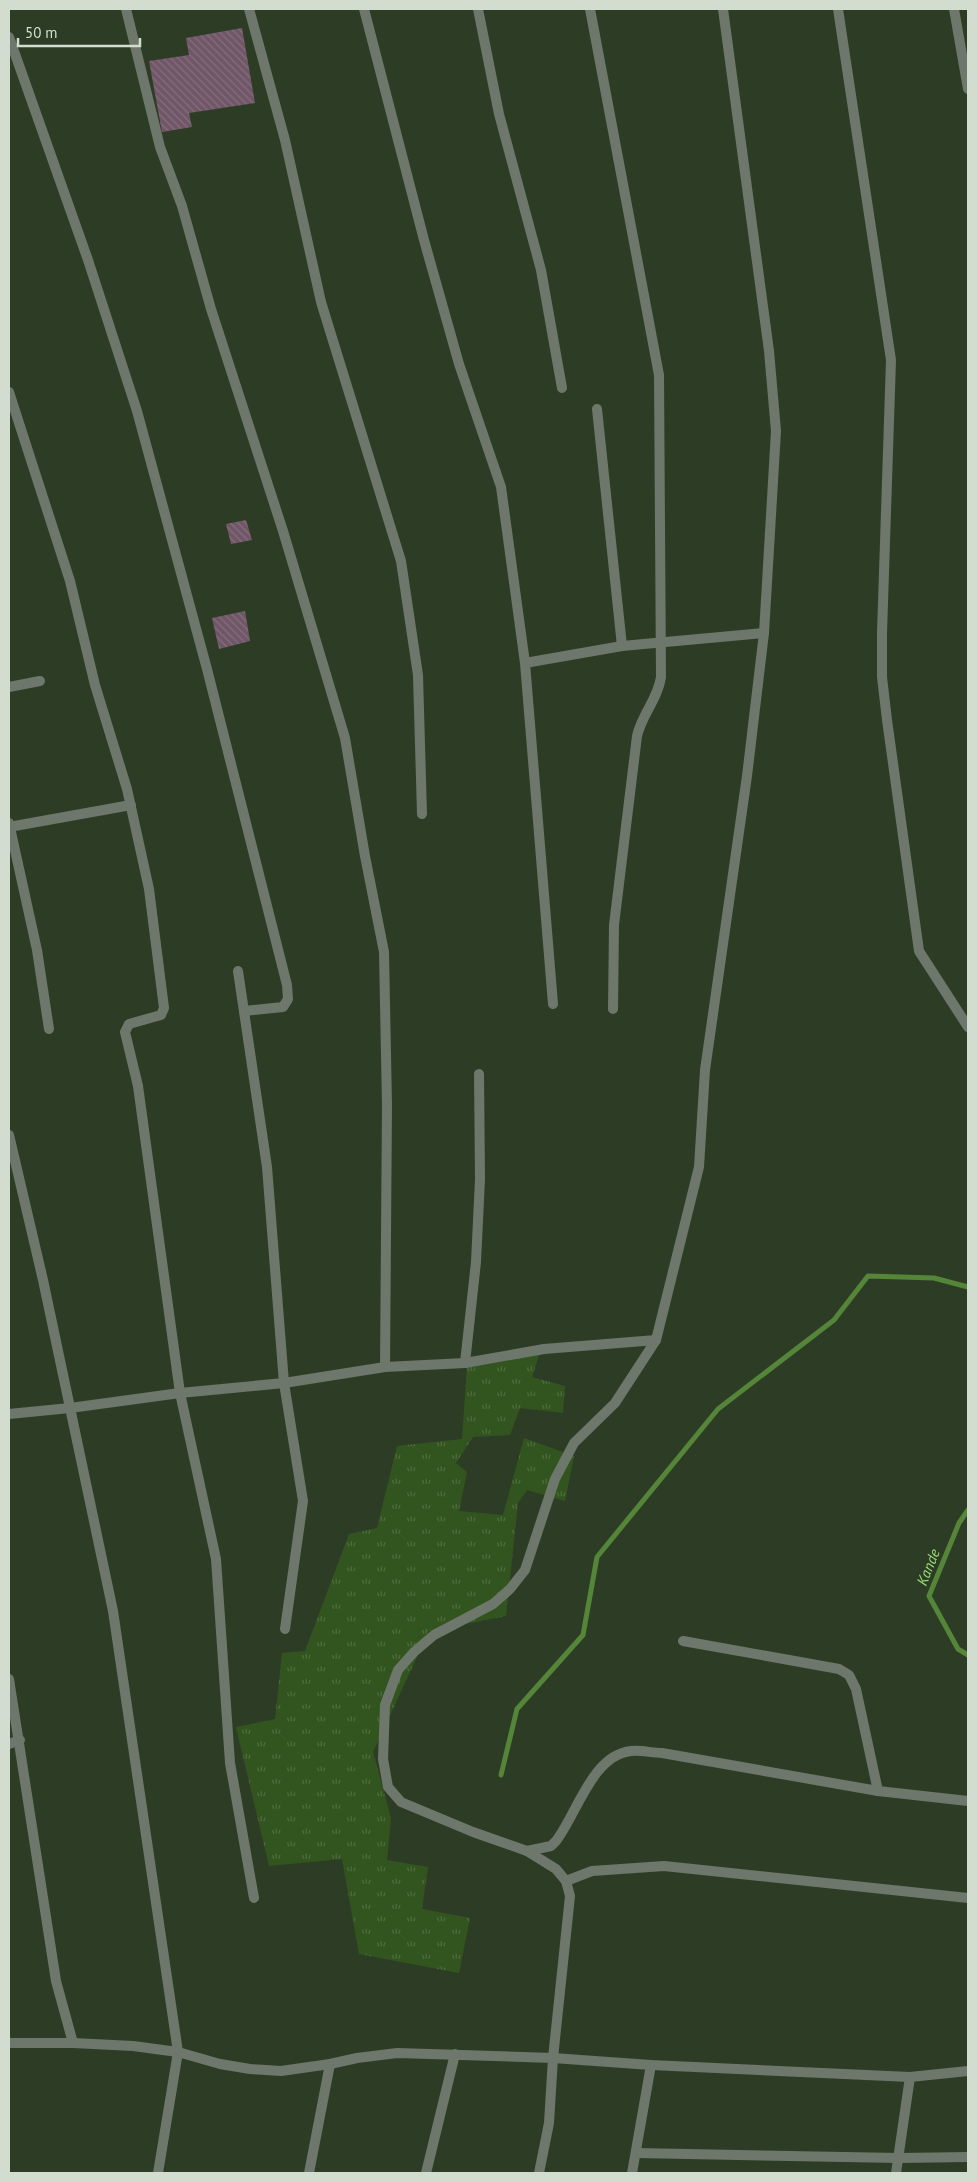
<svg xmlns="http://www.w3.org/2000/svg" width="977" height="2182" viewBox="0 0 977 2182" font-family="'PT Sans',sans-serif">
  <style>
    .grass { fill: url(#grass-tufts) }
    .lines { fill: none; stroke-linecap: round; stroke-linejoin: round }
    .stream { stroke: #548539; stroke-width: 5 }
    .building { fill: url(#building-back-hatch) }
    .minor { stroke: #6e776b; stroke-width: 10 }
    .labels { text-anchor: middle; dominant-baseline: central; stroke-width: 4; stroke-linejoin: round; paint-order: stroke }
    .water-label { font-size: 15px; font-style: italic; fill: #98da75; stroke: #2d3d25 }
  </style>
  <defs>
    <pattern id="grass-tufts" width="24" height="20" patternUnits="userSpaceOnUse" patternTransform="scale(1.25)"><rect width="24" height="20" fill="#32541f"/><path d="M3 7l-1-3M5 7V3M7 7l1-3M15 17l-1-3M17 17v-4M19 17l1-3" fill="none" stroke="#4f6c3e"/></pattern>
    <pattern id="building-back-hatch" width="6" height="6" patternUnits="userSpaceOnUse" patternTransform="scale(1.25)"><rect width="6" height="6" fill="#715668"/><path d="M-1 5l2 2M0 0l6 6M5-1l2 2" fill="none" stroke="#846e7d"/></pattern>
  </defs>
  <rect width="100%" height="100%" fill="#2d3d25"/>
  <path class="grass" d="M540 1352 532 1377 565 1386 563 1413 520 1408 510 1435 473 1437 456 1463 467 1472 459 1511 503 1515 524 1438 574 1456 565 1501 527 1490 518 1503 506 1616 429 1631 373 1752 391 1818 387 1860 428 1867 422 1909 470 1918 459 1973 359 1954 342 1859 269 1866 236 1727 275 1719 282 1653 305 1651 349 1534 377 1528 397 1446 462 1439 467 1367Z"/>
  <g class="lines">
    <g class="stream">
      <path d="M968 1510 959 1523 929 1596 958 1649 968 1655"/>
      <path d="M501 1775 517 1709 583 1635 597 1557 718 1409 834 1320 868 1276 934 1278 968 1287"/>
    </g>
  </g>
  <g class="building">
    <path d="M242 28 255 103 189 113 192 127 162 132 149 61 189 55 186 38Z"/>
    <path d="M246 520 252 540 231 544 226 524Z"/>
    <path d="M245 611 250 641 219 649 212 618Z"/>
  </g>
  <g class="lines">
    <g class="minor">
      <path d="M126 9 160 147 182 206 211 309 283 531 345 738 365 856 384 952 387 1105 385 1367"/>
      <path d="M249 9 285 140 321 302 401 561 418 675 422 814"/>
      <path d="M364 9 424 240 459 364 501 487 525 663 553 1004"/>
      <path d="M478 9 499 114 541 270 562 388"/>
      <path d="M590 9 659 375 661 677C658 699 642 714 637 736L614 925 613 1009"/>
      <path d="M838 9 891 360 882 633V677L887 720 919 951 968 1027"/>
      <path d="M954 9 968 89"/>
      <path d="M9 37 88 260 137 411 207 669 287 985 288 999 283 1007 244 1011"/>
      <path d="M9 392 70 581 95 685 127 789 149 889 164 1008 161 1015 129 1024 125 1032 138 1086 180 1393 216 1559 230 1763 254 1898"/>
      <path d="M597 409 622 646"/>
      <path d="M525 663 622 646 764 633"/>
      <path d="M9 687 40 681"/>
      <path d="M9 823 37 950 49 1029"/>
      <path d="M9 827 131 805"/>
      <path d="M238 971 267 1167 284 1383 303 1501 285 1629"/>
      <path d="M9 1135 43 1280 113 1611 178 2052 158 2173"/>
      <path d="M465 1363 476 1262 480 1179 479 1074"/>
      <path d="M9 1414 70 1408 180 1393 284 1383 385 1367 465 1363 544 1349 656 1340"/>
      <path d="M683 1641 839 1669 849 1675 856 1689 878 1791"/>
      <path d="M9 1679 56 1981 73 2043"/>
      <path d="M9 1744 20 1740"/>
      <path d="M527 1851 551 1846 556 1841C577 1814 592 1755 631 1751 641 1750 652 1753 662 1753L878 1791 968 1801"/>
      <path d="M566 1881 592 1871 664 1866 968 1898"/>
      <path d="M9 2043H73L133 2046 178 2052 220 2064 250 2069 281 2071 330 2064 357 2058 397 2053 553 2058 651 2065 910 2077 968 2071"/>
      <path d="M636 2153 899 2158 968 2157"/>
      <path d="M309 2173 330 2064"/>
      <path d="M426 2173 455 2054"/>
      <path d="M539 2173 549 2123 553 2058 570 1896 566 1881 556 1869 527 1851 473 1832 401 1802 388 1787 383 1759 385 1705 398 1670 414 1652 434 1635 493 1604 510 1589 525 1570 555 1479 574 1443 615 1403 656 1340 699 1167 705 1070 747 776 764 633 776 431 769 351 723 9"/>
      <path d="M632 2173 651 2065"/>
      <path d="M896 2173 910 2077"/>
    </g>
  </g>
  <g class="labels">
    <g class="water-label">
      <text transform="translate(928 1567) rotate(-68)">Kande</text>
    </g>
  </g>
  <rect width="977" height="2182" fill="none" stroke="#d3ddcf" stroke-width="20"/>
  <path d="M18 38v8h122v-8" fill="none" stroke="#d3ddcf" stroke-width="2.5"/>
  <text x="25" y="38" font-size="15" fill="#d3ddcf" stroke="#2d3d25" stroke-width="4" paint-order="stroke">50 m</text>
</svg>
